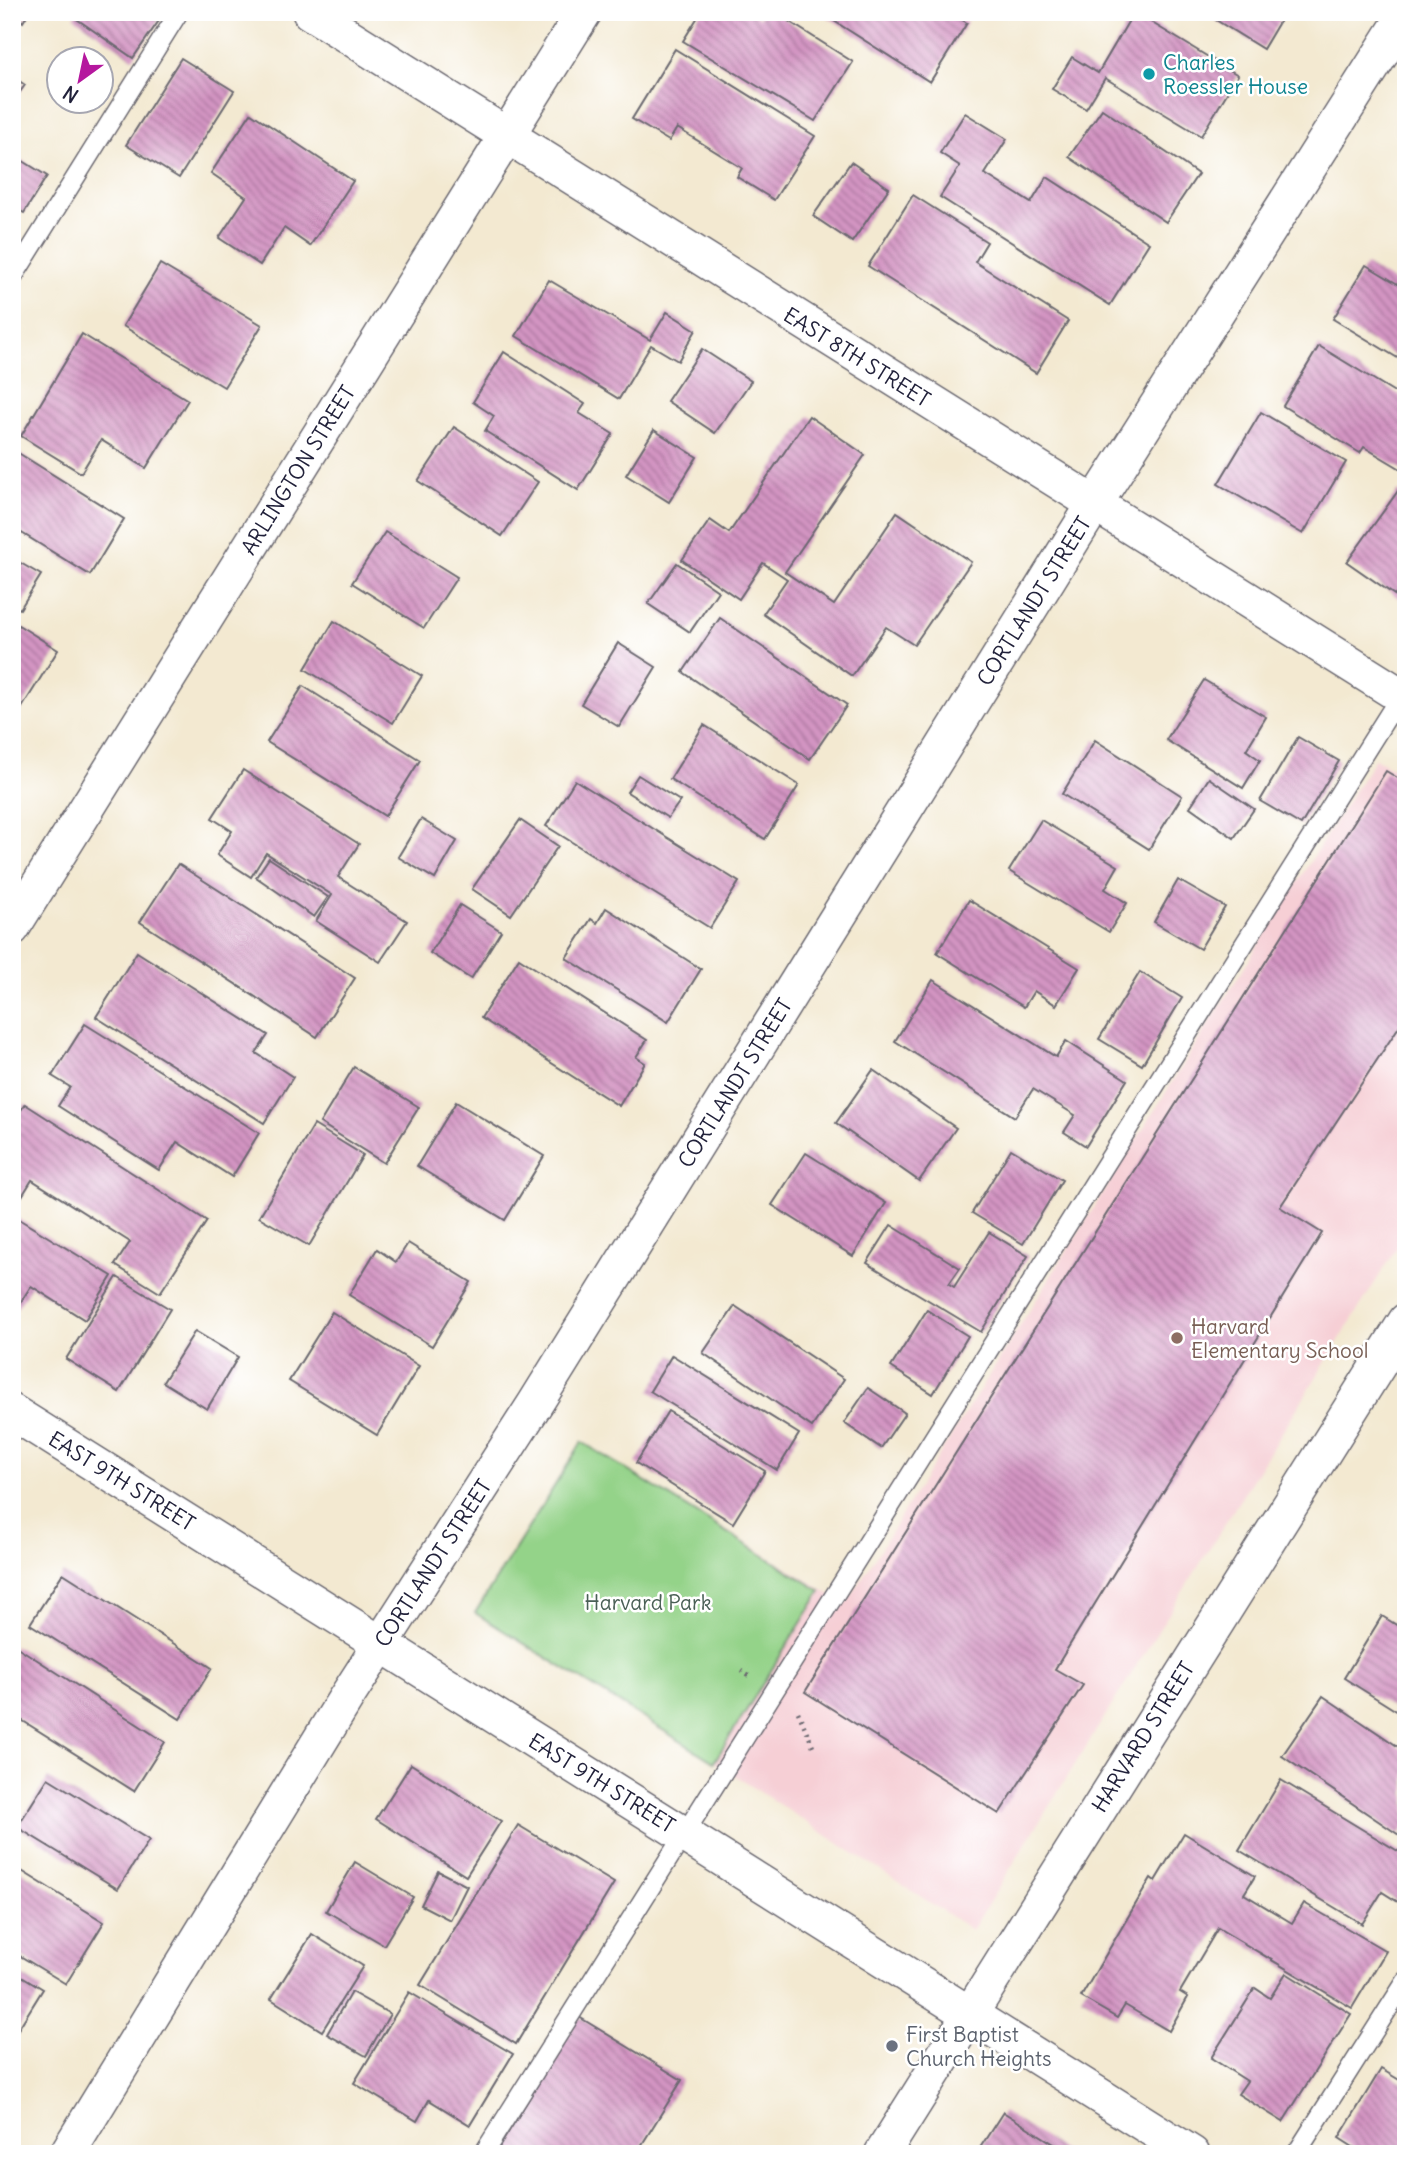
<svg xmlns="http://www.w3.org/2000/svg" width="1418" height="2166" viewBox="0 0 1418 2166" font-family="Delius,sans-serif">
  <style>
    .built { fill: #f6cfd5 }
    .green { fill: #94d389; stroke: #5b7a62; stroke-width: 2 }
    .building { fill: url(#building-back-hatch) }
    .lines { fill: none; stroke-linecap: round; stroke-linejoin: round }
    .service-casing { stroke: #6b6870; stroke-width: 21 }
    .minor-casing { stroke: #6b6870; stroke-width: 38 }
    .path { stroke: #6b6870; stroke-width: 4.5; stroke-dasharray: 2 5; stroke-linecap: butt }
    .service { stroke: #fff; stroke-width: 18 }
    .minor { stroke: #fff; stroke-width: 35 }
    .culture-dot { fill: #0f9aa8; stroke: #fff; stroke-width: 2.5 }
    .education-dot { fill: #8d6e63; stroke: #fff; stroke-width: 2.5 }
    .worship-dot { fill: #6b7280; stroke: #fff; stroke-width: 2.5 }
    .labels { text-anchor: middle; dominant-baseline: central; stroke-width: 5; stroke-linejoin: round; paint-order: stroke }
    .culture-label { font-size: 21px; fill: #0d838f; stroke: #fff; text-anchor: start }
    .street-label { font-size: 21px; fill: #22223b; stroke: #fff }
    .education-label { font-size: 21px; fill: #785e54; stroke: #fff; text-anchor: start }
    .park-label { font-size: 21px; fill: #4a6056; stroke: #fff }
    .worship-label { font-size: 21px; fill: #5b616d; stroke: #fff; text-anchor: start }
  </style>
  <defs>
    <pattern id="building-back-hatch" width="6" height="6" patternUnits="userSpaceOnUse" patternTransform="scale(1.75)"><rect width="6" height="6" fill="#d394c2"/><path d="M-1 5l2 2M0 0l6 6M5-1l2 2" fill="none" stroke="#ab789f"/></pattern>
  </defs>
  <rect width="100%" height="100%" fill="#fff"/>
  <filter id="ink" filterUnits="userSpaceOnUse"><feTurbulence type="fractalNoise" baseFrequency=".0143" numOctaves="2"/><feDisplacementMap in="SourceGraphic" scale="14" xChannelSelector="R" yChannelSelector="G"/><feConvolveMatrix kernelMatrix="1 2 1 2 8 2 1 2 1" color-interpolation-filters="sRGB"/></filter>
  <filter id="wash" filterUnits="userSpaceOnUse"><feTurbulence type="fractalNoise" baseFrequency=".00686" numOctaves="4" result="noise"/><feDisplacementMap in="SourceGraphic" scale="28" xChannelSelector="R" yChannelSelector="G"/><feGaussianBlur stdDeviation="1.57" result="paint"/><feColorMatrix in="noise" values="0 0 0 0 0 0 0 0 0 0 0 0 0 0 0 0 0 1.4 0 .05"/><feComposite in="paint" operator="in"/></filter>
  <g filter="url(#wash)">
    <rect width="100%" height="100%" fill="#f3e9d1"/>
    <path class="built" d="M1375 758 1406 776V1233L972 1930 714 1762 475 1613 582 1442 846 1604Z"/>
    <path class="green" d="M582 1442 821 1591 714 1762 475 1613Z"/>
    <g id="blocks">
      <g class="building">
        <path d="M12 12H29L23 22Z"/>
        <path d="M78 12H165L133 58 74 17Z"/>
        <path d="M701 12H750L759 18 763 12H774L853 62 815 121 683 41Z"/>
        <path d="M820 12H950L967 23 930 82Z"/>
        <path d="M1134 12 1238 75 1201 136 1105 78 1086 109 1052 89 1072 57 1098 73Z"/>
        <path d="M1203 12H1285L1263 49Z"/>
        <path d="M675 49 815 136 774 200 737 177 742 168 677 128 669 141 632 119Z"/>
        <path d="M181 58 234 91 179 178 126 145Z"/>
        <path d="M12 76 25 85 12 103Z"/>
        <path d="M1102 109 1198 174 1166 222 1069 157Z"/>
        <path d="M251 113 353 181 310 246 284 228 260 265 219 238 246 197 211 173Z"/>
        <path d="M965 113 1007 139 985 174 1031 203 1047 177 1149 243 1110 305 940 197 960 166 940 153Z"/>
        <path d="M12 154 47 176 24 213 12 206Z"/>
        <path d="M851 162 889 188 852 242 813 216Z"/>
        <path d="M913 195 987 242 975 262 1068 321 1036 373 868 266Z"/>
        <path d="M160 264 262 325 224 387 123 326Z"/>
        <path d="M1366 265 1406 289V363L1333 319Z"/>
        <path d="M549 280 650 340 667 312 696 330 678 361 651 345 619 399 516 336Z"/>
        <path d="M82 334 188 400 146 468 101 440 81 473 21 436Z"/>
        <path d="M1319 346 1406 399V472L1364 447 1360 453 1283 406Z"/>
        <path d="M702 349 751 381 715 433 667 401Z"/>
        <path d="M504 352 585 404 579 413 613 434 578 490 485 431 494 416 473 402Z"/>
        <path d="M1261 412 1346 462 1303 534 1218 484Z"/>
        <path d="M809 416 865 455 785 572 834 605 897 512 971 562 914 645 886 627 852 676 763 614 787 579 763 563 739 599 682 560 710 520 729 533Z"/>
        <path d="M454 427 538 482 502 536 418 481Z"/>
        <path d="M654 430 697 457 669 502 626 475Z"/>
        <path d="M12 449 124 519 90 575 12 527Z"/>
        <path d="M1398 491 1406 497V603L1347 562Z"/>
        <path d="M385 532 457 577 424 628 352 583Z"/>
        <path d="M12 558 41 575 20 609 12 605Z"/>
        <path d="M677 563 718 591 690 632 648 604Z"/>
        <path d="M720 618 847 705 810 759 683 672Z"/>
        <path d="M12 621 58 650 18 714 12 711Z"/>
        <path d="M334 621 422 676 393 723 305 669Z"/>
        <path d="M618 643 656 667 619 727 581 704Z"/>
        <path d="M1204 680 1266 717 1246 750 1260 760 1243 788 1166 740Z"/>
        <path d="M303 686 420 760 385 816 267 742Z"/>
        <path d="M704 725 799 785 765 839 670 779Z"/>
        <path d="M1298 737 1339 761 1301 825 1260 801Z"/>
        <path d="M1095 740 1182 796 1149 849 1062 794Z"/>
        <path d="M243 770 359 844 338 877 407 921 380 962 316 921 332 895 266 853 251 877 217 855 232 831 212 818Z"/>
        <path d="M1386 771 1406 783V1016L1280 1207 1322 1233 1055 1669 1083 1685 999 1814 805 1692Z"/>
        <path d="M638 775 680 801 668 818 627 792Z"/>
        <path d="M1209 778 1254 809 1234 838 1190 807Z"/>
        <path d="M575 780 739 882 710 928 546 826Z"/>
        <path d="M421 819 457 841 435 879 398 857Z"/>
        <path d="M520 820 558 846 511 915 472 889Z"/>
        <path d="M1041 820 1118 866 1105 889 1127 903 1109 932 1009 871Z"/>
        <path d="M269 858 328 897 314 917 256 877Z"/>
        <path d="M178 864 355 978 317 1037 140 922Z"/>
        <path d="M1178 880 1225 907 1200 949 1154 922Z"/>
        <path d="M969 900 1079 968 1056 1005 1034 991 1024 1007 937 953Z"/>
        <path d="M460 905 501 931 471 979 430 953Z"/>
        <path d="M606 908 701 969 668 1022 566 958 591 919 597 923Z"/>
        <path d="M137 952 268 1035 256 1053 293 1077 264 1123 96 1017Z"/>
        <path d="M519 958 647 1040 636 1057 645 1063 619 1106 481 1018Z"/>
        <path d="M1140 972 1182 998 1142 1065 1099 1039Z"/>
        <path d="M933 980 1056 1057 1066 1041 1127 1080 1086 1146 1064 1132 1075 1115 1033 1089 1015 1117 895 1041Z"/>
        <path d="M85 1024 259 1133 232 1177 177 1142 159 1170 58 1106 70 1087 52 1076Z"/>
        <path d="M354 1067 419 1107 384 1163 320 1123Z"/>
        <path d="M873 1070 956 1128 919 1181 836 1123Z"/>
        <path d="M456 1102 544 1156 505 1220 417 1166Z"/>
        <path d="M25 1104 207 1221 160 1293 115 1265 130 1242 32 1180 22 1196 12 1189V1124Z"/>
        <path d="M314 1125 363 1155 309 1246 259 1217Z"/>
        <path d="M1011 1149 1062 1180 1023 1244 972 1213Z"/>
        <path d="M806 1153 886 1203 853 1256 772 1205Z"/>
        <path d="M12 1215 112 1276 85 1320 31 1286 17 1308 12 1305Z"/>
        <path d="M891 1225 960 1268 949 1284 954 1287 989 1232 1028 1256 981 1332 867 1263Z"/>
        <path d="M408 1243 471 1282 432 1346 349 1295 377 1249 396 1262Z"/>
        <path d="M117 1277 170 1309 119 1392 66 1359Z"/>
        <path d="M735 1306 844 1379 812 1427 703 1353Z"/>
        <path d="M927 1310 968 1336 933 1394 891 1367Z"/>
        <path d="M332 1312 419 1366 377 1435 289 1381Z"/>
        <path d="M195 1331 238 1357 207 1409 163 1382Z"/>
        <path d="M672 1355 799 1434 777 1470 650 1391Z"/>
        <path d="M868 1388 905 1413 881 1448 844 1423Z"/>
        <path d="M668 1411 765 1471 733 1523 636 1463Z"/>
        <path d="M63 1573 212 1668 180 1719 30 1624Z"/>
        <path d="M1382 1616 1406 1631V1717L1344 1678Z"/>
        <path d="M14 1645 165 1742 134 1791 12 1714Z"/>
        <path d="M1323 1696 1406 1752V1826L1399 1835 1282 1756Z"/>
        <path d="M411 1764 501 1821 466 1876 376 1819Z"/>
        <path d="M48 1778 149 1840 118 1889 17 1827Z"/>
        <path d="M1281 1780 1406 1856V1907L1382 1892 1362 1924 1239 1850Z"/>
        <path d="M518 1825 614 1883 516 2044 420 1985Z"/>
        <path d="M1184 1833 1255 1876 1244 1894 1292 1923 1304 1903 1386 1951 1352 2008 1218 1928 1180 1992 1188 1997 1169 2031 1125 2005 1117 2018 1081 1997 1151 1878 1155 1881Z"/>
        <path d="M355 1862 413 1897 384 1945 326 1911Z"/>
        <path d="M12 1865 104 1922 66 1984 12 1951Z"/>
        <path d="M438 1871 467 1886 450 1920 421 1905Z"/>
        <path d="M312 1934 363 1966 322 2031 271 1999Z"/>
        <path d="M12 1970 43 1989 12 2039Z"/>
        <path d="M1286 1973 1351 2014 1283 2122 1238 2094 1247 2081 1211 2058 1255 1988 1270 1998Z"/>
        <path d="M351 1992 390 2014 366 2056 327 2034Z"/>
        <path d="M409 1992 513 2054 470 2125 429 2100 417 2121 354 2083Z"/>
        <path d="M579 2017 682 2080 636 2154H495Z"/>
        <path d="M1381 2069 1406 2084V2154H1364L1339 2138Z"/>
        <path d="M1003 2112 1070 2154H976Z"/>
      </g>
    </g>
  </g>
  <g filter="url(#ink)">
    <use href="#blocks" fill-opacity="0" stroke="#6b6870" stroke-width="2"/>
    <g class="lines">
      <g class="service-casing">
        <g id="service">
          <path d="M12 279 179 12"/>
          <path d="M483 2154 1404 690"/>
          <path d="M1296 2154 1406 1981"/>
        </g>
      </g>
      <g class="minor-casing">
        <g id="minor">
          <path d="M310 12 1406 699"/>
          <path d="M12 928 584 12"/>
          <path d="M12 1412 1192 2154"/>
          <path d="M67 2154 346 1698 535 1404 1094 505 1406 14"/>
          <path d="M882 2154 1406 1321"/>
        </g>
      </g>
      <g class="path">
        <path d="M741 1671 749 1676"/>
        <path d="M798 1712 813 1746"/>
      </g>
      <use href="#service" class="service"/>
      <use href="#minor" class="minor"/>
    </g>
  </g>
  <circle class="culture-dot" cx="1149" cy="74" r="7"/>
  <circle class="education-dot" cx="1177" cy="1338" r="7"/>
  <circle class="worship-dot" cx="892" cy="2046" r="7"/>
  <g class="labels">
    <g class="culture-label">
      <text x="1163" y="62">Charles<tspan x="1163" dy="24">Roessler House</tspan></text>
    </g>
    <g class="street-label">
      <text transform="translate(857 357) rotate(32)">EAST 8TH STREET</text>
      <text transform="translate(298 470) rotate(-58)">ARLINGTON STREET</text>
      <text transform="translate(1034 601) rotate(-58)">CORTLANDT STREET</text>
      <text transform="translate(735 1083) rotate(-58)">CORTLANDT STREET</text>
      <text transform="translate(122 1481) rotate(32)">EAST 9TH STREET</text>
      <text transform="translate(433 1563) rotate(-57)">CORTLANDT STREET</text>
      <text transform="translate(1143 1737) rotate(-58)">HARVARD STREET</text>
      <text transform="translate(602 1783) rotate(32)">EAST 9TH STREET</text>
    </g>
    <g class="education-label">
      <text x="1191" y="1326">Harvard<tspan x="1191" dy="24">Elementary School</tspan></text>
    </g>
    <g class="park-label">
      <text x="648" y="1602">Harvard Park</text>
    </g>
    <g class="worship-label">
      <text x="906" y="2034">First Baptist<tspan x="906" dy="24">Church Heights</tspan></text>
    </g>
  </g>
  <rect width="1418" height="2166" fill="none" stroke="#fff" stroke-width="42"/>
  <g transform="translate(80 80) rotate(213)"><circle r="33" fill="#ffffff" stroke="#a7a7b1" stroke-width="2"/>
  <path d="M0-5L12 26L0 18L-12 26Z" fill="#b5179e"/>
  <text y="-10" font-size="19" font-weight="bold" text-anchor="middle" fill="#22223b">N</text>
  </g>
</svg>
